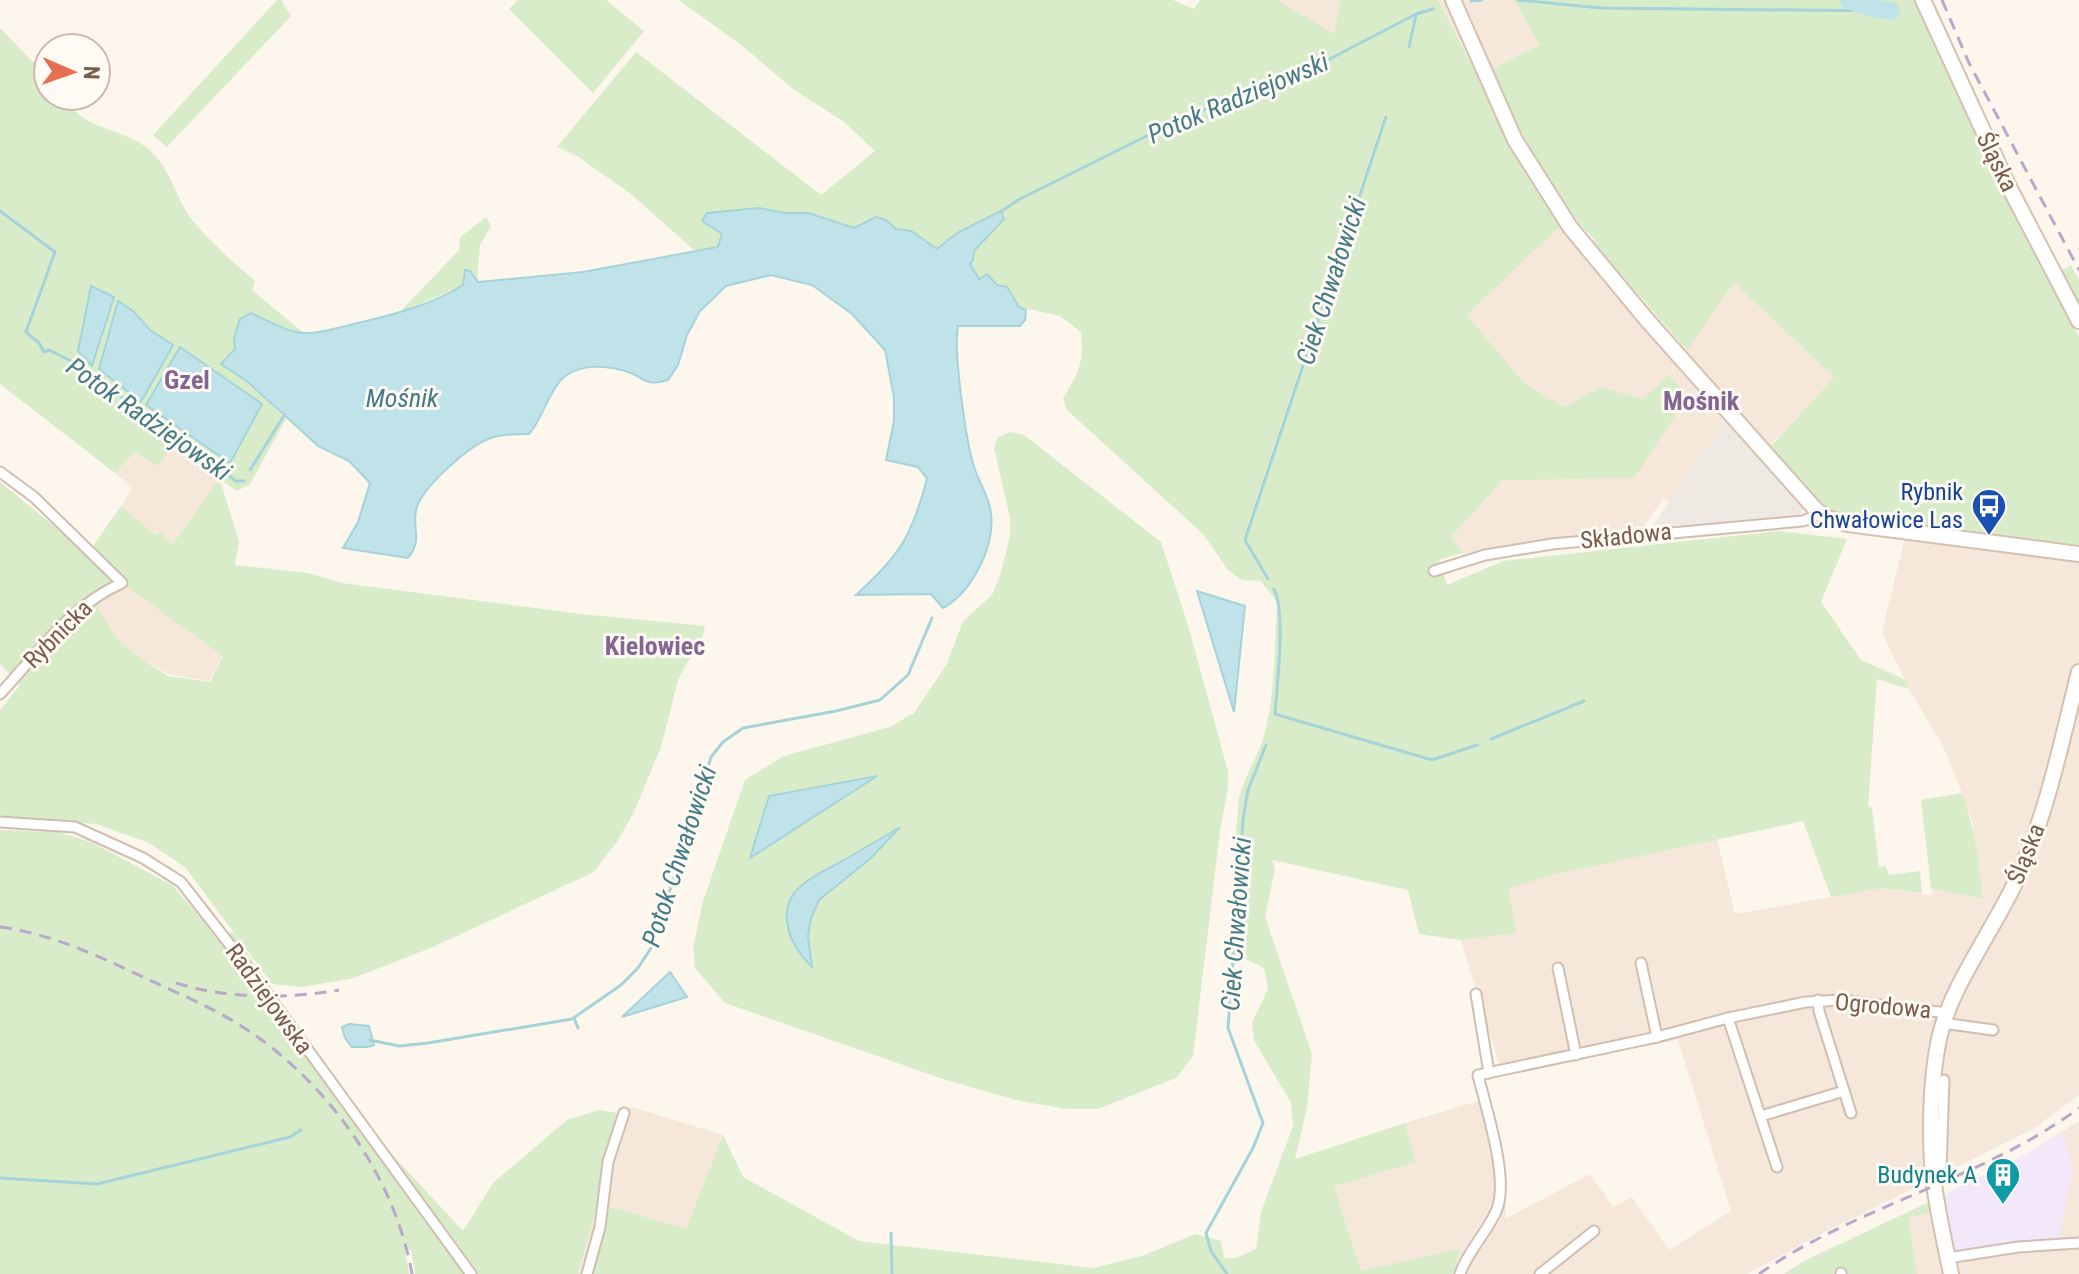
<svg xmlns="http://www.w3.org/2000/svg" width="2079" height="1274" viewBox="0 0 2079 1274" font-family="'Roboto Condensed',sans-serif">
  <style>
    .residential { fill: #f5e8da }
    .industrial { fill: #efe9e4 }
    .education { fill: #f3e8fa }
    .green { fill: #d8ecc9; fill-rule: evenodd }
    .water { fill: #bfe3e8; stroke: #a5d3da; stroke-width: 2 }
    .lines { fill: none; stroke-linecap: round; stroke-linejoin: round }
    .stream { stroke: #a5d3da; stroke-width: 3 }
    .river { stroke: #bfe3e8; stroke-width: 18 }
    .street-casing { stroke: #d1beb0; stroke-width: 13 }
    .secondary-casing { stroke: #d6c0b0; stroke-width: 18 }
    .street { stroke: #fff; stroke-width: 9 }
    .secondary { stroke: #fff; stroke-width: 14 }
    .rail { stroke: #b9a8c9; stroke-width: 3; stroke-dasharray: 12 8; stroke-linecap: butt }
    .labels { text-anchor: middle; dominant-baseline: central; stroke-width: 6; stroke-linejoin: round; paint-order: stroke }
    .street-label { font-size: 24px; fill: #7a5c4d; stroke: #fffaf3 }
    .transit-label { font-size: 24px; fill: #164399; stroke: #fffaf3; text-anchor: end }
    .culture-label { font-size: 24px; fill: #0d838f; stroke: #fffaf3; text-anchor: end }
    .water-label { font-size: 26px; font-style: italic; fill: #437c86; stroke: #fffaf3 }
    .neighbourhood-label { font-size: 26px; font-weight: bold; fill: #846695; stroke: #fffaf3 }
  </style>
  <rect width="100%" height="100%" fill="#fdf6ec"/>
  <g class="residential">
    <path d="M1277 0H1340L1334 35Z"/>
    <path d="M1438 0H1514L1540 45 1478 75Z"/>
    <path d="M1569 215 1686 350 1734 283 1834 377 1778 439H1775L1764 451 1724 425 1669 502 1663 499 1642 529 1463 553 1451 537 1503 480 1535 478 1643 399 1600 387 1565 408 1525 384 1467 315Z"/>
    <path d="M175 441 219 479 173 544 159 532 157 536 121 506 133 488 115 473 137 452 158 465Z"/>
    <path d="M1908 525 2079 546V1095L2033 1129 1825 1232 1747 1274H1454L1460 1249 1361 1272 1334 1185 1416 1162 1405 1123 1478 1101 1490 1105 1506 1190 1505 1219 1590 1174 1613 1207 1632 1197 1669 1250 1731 1211 1678 1040 1502 1074 1461 940 1517 933 1507 889 1543 877 1717 839 1735 914 1882 888 1932 895 1931 888 1982 899 1972 820 1962 793 1943 746 1909 689 1882 632Z"/>
    <path d="M127 587 223 655 209 681 168 674 143 660 118 640 97 608 106 596Z"/>
    <path d="M632 1107 723 1135 686 1230 611 1207 591 1274H578L597 1207 599 1188 612 1128 618 1113H624Z"/>
    <path d="M2079 1121V1274H1917L1909 1218 1930 1211 1931 1201 2019 1158Z"/>
  </g>
  <path class="industrial" d="M1726 421 1804 508 1800 515 1650 529Z"/>
  <path class="education" d="M2063 1132 2073 1169 2058 1242H2015L1951 1253 1939 1197 2019 1158Z"/>
  <g class="green">
    <path d="M277 0H281L291 16 167 147 153 135Z"/>
    <path d="M518 0H606L644 31 593 93 509 9Z"/>
    <path d="M679 0H1173L1194 9 1200 0H1277L1334 34 1340 0H1438L1497 114 1560 226 1467 315 1525 384 1565 407 1600 387 1643 399 1669 375 1688 396 1634 478 1503 480 1451 537 1463 553 1439 560 1447 585 1503 561 1779 531 1847 539 1821 602 1861 660 1906 680 1909 689 1877 679 1868 806 1872 808 1879 867 1886 866 1889 875 1920 871 1922 893 1882 888 1831 897 1803 821 1543 877 1508 889 1517 933 1461 940 1419 934 1408 890 1272 860 1275 869 1265 917 1312 1054 1307 1108 1295 1159 1405 1123 1416 1162 1334 1186 1361 1271 1460 1249 1454 1274H591L610 1207 686 1229 723 1135 743 1177 859 1241 1093 1268 1142 1256 1195 1234 1221 1241 1224 1258H1236L1256 1249 1261 1212 1293 1126 1291 1103 1254 1040 1252 1023 1268 989 1264 968 1246 959 1226 954 1239 797C1245 775 1259 755 1265 733 1275 691 1275 645 1277 602L1261 581 1242 580 1228 570 1203 534 1067 410 1063 399C1079 371 1084 364 1081 332L1060 316 1019 307C1008 289 1001 281 979 279L969 263 973 260 974 252 1004 219 1001 211 957 233 937 249 911 231 896 229 886 220 866 221 854 228 809 213H785L759 208 708 213 703 221 722 234 718 247 695 251 631 194 577 156 557 147 636 52 821 195 875 151 844 122 793 89 745 48Z"/>
    <path d="M1514 0H1915L1982 150 2079 337V545L1892 524 1828 513 1764 451 1778 439 1834 377 1734 283 1687 350 1587 236 1598 243C1549 196 1521 128 1489 70L1540 45Z"/>
    <path d="M0 28 32 61 48 72V96H64C81 130 119 127 146 147 171 166 175 199 193 221 211 243 234 263 255 281L252 290 305 334 294 332 234 337 237 376 248 382 286 419 250 484 237 491 220 480 239 541 235 565 308 573 342 583 581 614 705 626 700 648 688 661 678 680 661 747 633 814 618 840 594 872 433 947 354 978 302 987 272 984 185 867 149 843 96 824 0 817V710L20 685 0 664V482L88 554 113 581 126 587 124 578 93 546 121 506 156 535 160 532 173 544 219 479 175 442 158 466 136 452 115 473 0 384ZM91 286 114 297 91 365 78 351ZM133 311 150 330 173 346 106 340ZM127 587 223 656 210 682 168 676 143 660 118 640 97 608 106 596Z"/>
    <path d="M486 217 491 226 480 245 477 282 470 271 466 270 463 285 399 313 459 250 460 237Z"/>
    <path d="M2071 265 2079 280V310L2059 272Z"/>
    <path d="M1010 432 1024 435 1161 542 1187 622 1228 771V787L1220 831 1193 1056 1176 1078 1098 1109H1067L1020 1101 946 1080 725 1003 695 968 693 948 703 901 745 780 784 756 890 727 914 713 947 664 963 621 992 595 1001 573 1010 535V518L994 448 998 437Z"/>
    <path d="M1962 793C1975 829 1979 862 1982 899L1931 888 1921 800Z"/>
    <path d="M0 830 58 832 91 842 172 885 211 929 234 933 287 1013 388 1150 463 1231 493 1183 567 1120 599 1110 618 1113 599 1188 597 1207 578 1274H415L411 1250 405 1249 409 1274H0Z"/>
    <path d="M1931 1201V1211L1909 1218 1917 1274H1784L1804 1261Z"/>
  </g>
  <g class="water">
    <path d="M759 208 785 213H809L854 228 876 217 886 220 896 229 911 231 937 249 957 233 1001 211 1004 219 974 251 973 260 970 264 979 279 987 274 997 285 1007 287 1019 307 1026 310 1025 320 1020 326H958C953 351 966 441 974 467 979 482 989 497 991 513 995 547 972 592 943 608L931 594 856 595C901 553 911 538 927 479L918 467 886 460 894 421V397L885 350 852 314 812 285 771 275 726 286 700 311 687 335 678 365 668 380C662 381 656 384 650 382 644 381 638 376 633 374 611 365 579 362 561 380 547 395 543 418 529 434 515 434 498 434 486 440 466 449 421 488 416 510 412 530 423 539 408 558L343 548 358 522 370 483 349 461 318 446 248 382 221 364 235 349 234 337 240 319 251 313C267 320 286 332 303 333 317 334 333 329 346 326 386 316 428 307 463 285L465 270 470 271 478 282 583 272 718 247 722 234 702 221 707 213Z"/>
    <path d="M91 286 114 297 92 366 78 351Z"/>
    <path d="M118 301 133 311 150 330 173 345 141 402 99 369Z"/>
    <path d="M180 347 262 404 230 463 146 405Z"/>
    <path d="M1197 591 1245 606 1234 712Z"/>
    <path d="M877 776 750 858 769 796Z"/>
    <path d="M900 827 871 858 819 900 811 918 808 936 812 967C790 946 773 909 802 885 815 874 831 867 846 859 864 848 882 838 900 827Z"/>
    <path d="M670 972 687 997 622 1017Z"/>
    <path d="M349 1024 369 1026 374 1045 368 1047H352L345 1038 342 1027Z"/>
  </g>
  <g class="lines">
    <g class="stream">
      <path d="M1518 0 1601 8 1887 11"/>
      <path d="M1471 1 1482 0"/>
      <path d="M1409 47 1416 15"/>
      <path d="M0 211 55 252 26 332 39 343 44 352 49 350 77 364 236 481H244"/>
      <path d="M1000 212 1020 199 1193 113 1274 88 1416 14 1433 9"/>
      <path d="M250 470 285 414"/>
      <path d="M1268 579 1245 540 1386 117"/>
      <path d="M1274 589C1286 612 1277 685 1275 714L1432 760 1477 745"/>
      <path d="M1491 739 1584 701"/>
      <path d="M574 1018 578 1028"/>
      <path d="M370 1040 399 1046 428 1043 572 1019 621 985 638 968 653 945 711 757 723 742 743 728 836 711 880 700 908 675 932 618"/>
      <path d="M0 1178 97 1184 290 1137 301 1130"/>
      <path d="M891 1233 892 1274"/>
      <path d="M1227 1274 1211 1251 1206 1233 1253 1148 1263 1123 1228 1028 1243 820 1248 790 1266 745"/>
    </g>
    <path class="river" d="M1849 0 1871 8 1891 11"/>
    <g class="street-casing">
      <g id="street">
        <path d="M0 472 34 497 122 583C70 606 38 653 0 694"/>
        <path d="M1434 571 1485 555 1552 544 1803 521 1820 514"/>
        <path d="M0 822 75 827 143 858 181 882 252 973 471 1274"/>
        <path d="M1641 963 1657 1037"/>
        <path d="M1558 968 1576 1055"/>
        <path d="M1476 994 1489 1073"/>
        <path d="M1818 1000 1819 1011 1851 1113"/>
        <path d="M1728 1018 1777 1167"/>
        <path d="M1943 1023 1993 1030"/>
        <path d="M1761 1116 1844 1091"/>
        <path d="M1933 1169 1941 1168 1944 1080"/>
        <path d="M1948 1258 2018 1247 2079 1243"/>
        <path d="M1841 1273V1274"/>
        <path d="M587 1274 600 1227 608 1162 624 1113"/>
        <path d="M1460 1274C1468 1250 1488 1232 1497 1209 1509 1177 1486 1109 1478 1075L1657 1037 1728 1018 1806 1002 1842 1000 1947 1013"/>
        <path d="M1540 1274 1594 1231"/>
      </g>
    </g>
    <g class="secondary-casing">
      <g id="secondary">
        <path d="M1453 0 1515 140 1570 227 1647 320 1816 510 1827 518 1848 524 2079 554"/>
        <path d="M1923 0 2008 185 2079 321"/>
        <path d="M1951 1274C1945 1244 1938 1214 1934 1184 1929 1141 1930 1082 1939 1039 1950 987 1993 931 2016 881 2047 815 2061 743 2079 672"/>
      </g>
    </g>
    <use href="#street" class="street"/>
    <use href="#secondary" class="secondary"/>
    <g class="rail">
      <path d="M1942 0 1969 63 2079 270"/>
      <path d="M0 927C52 934 96 955 143 977 177 993 214 1008 246 1029 328 1083 395 1177 412 1274"/>
      <path d="M176 983C228 999 285 999 339 990"/>
      <path d="M1759 1274C1858 1205 1982 1180 2079 1108"/>
    </g>
  </g>
  <defs>
    <g id="bus-pin" transform="scale(1.8)"><path d="M0 17L-7.5 6A9.5 9.5 0 1 1 7.5 6Z" fill="#1a4fb4" stroke="#fffaf3"/><path d="M-5-6H5V4H4V6H2V4H-2V6H-4V4H-5ZM-3.5-4V0h7V-4ZM-3.5 1.2v1.5H-2V1.2ZM2 1.2v1.5H3.5V1.2Z" fill="#fff"/></g>
    <g id="building-pin" transform="scale(1.8)"><path d="M0 17L-7.5 6A9.5 9.5 0 1 1 7.5 6Z" fill="#0f9aa8" stroke="#fffaf3"/><path d="M-4-6H4V6H1V3H-1V6H-4ZM-2.5-4.3h1.7v1.8h-1.7ZM.8-4.3h1.7v1.8H.8ZM-2.5-1h1.7V.8h-1.7ZM.8-1h1.7V.8H.8Z" fill="#fff"/></g>
  </defs>
  <g fill-rule="evenodd">
    <use href="#bus-pin" x="1989" y="506"/>
    <use href="#building-pin" x="2003" y="1175"/>
  </g>
  <g class="labels">
    <g class="street-label">
      <text transform="translate(1997 162) rotate(64)">Śląska</text>
      <text transform="translate(1626 536) rotate(-6)">Składowa</text>
      <text transform="translate(58 634) rotate(-45)">Rybnicka</text>
      <text transform="translate(2026 854) rotate(-68)">Śląska</text>
      <text transform="translate(269 999) rotate(54)">Radziejowska</text>
      <text transform="translate(1883 1006) rotate(5)">Ogrodowa</text>
    </g>
    <g class="transit-label">
      <text x="1963" y="492">Rybnik<tspan x="1963" dy="28">Chwałowice Las</tspan></text>
    </g>
    <g class="culture-label">
      <text x="1977" y="1175">Budynek A</text>
    </g>
    <g class="water-label">
      <text transform="translate(1238 98) rotate(-23)">Potok Radziejowski</text>
      <text transform="translate(1331 281) rotate(-72)">Ciek Chwałowicki</text>
      <text x="402" y="398">Mośnik</text>
      <text transform="translate(149 419) rotate(35)">Potok Radziejowski</text>
      <text transform="translate(679 856) rotate(-72)">Potok Chwałowicki</text>
      <text transform="translate(1236 924) rotate(-86)">Ciek Chwałowicki</text>
    </g>
    <g class="neighbourhood-label">
      <text x="187" y="380">Gzel</text>
      <text x="1701" y="401">Mośnik</text>
      <text x="655" y="646">Kielowiec</text>
    </g>
  </g>
  <g transform="translate(72 72) rotate(92)"><circle r="38" fill="#fffaf3" stroke="#cabbb1" stroke-width="2"/>
  <path d="M0-6L14 30L0 20L-14 30Z" fill="#e76f51"/>
  <text y="-12" font-size="22" font-weight="bold" text-anchor="middle" fill="#7a5c4d">N</text>
  </g>
</svg>
